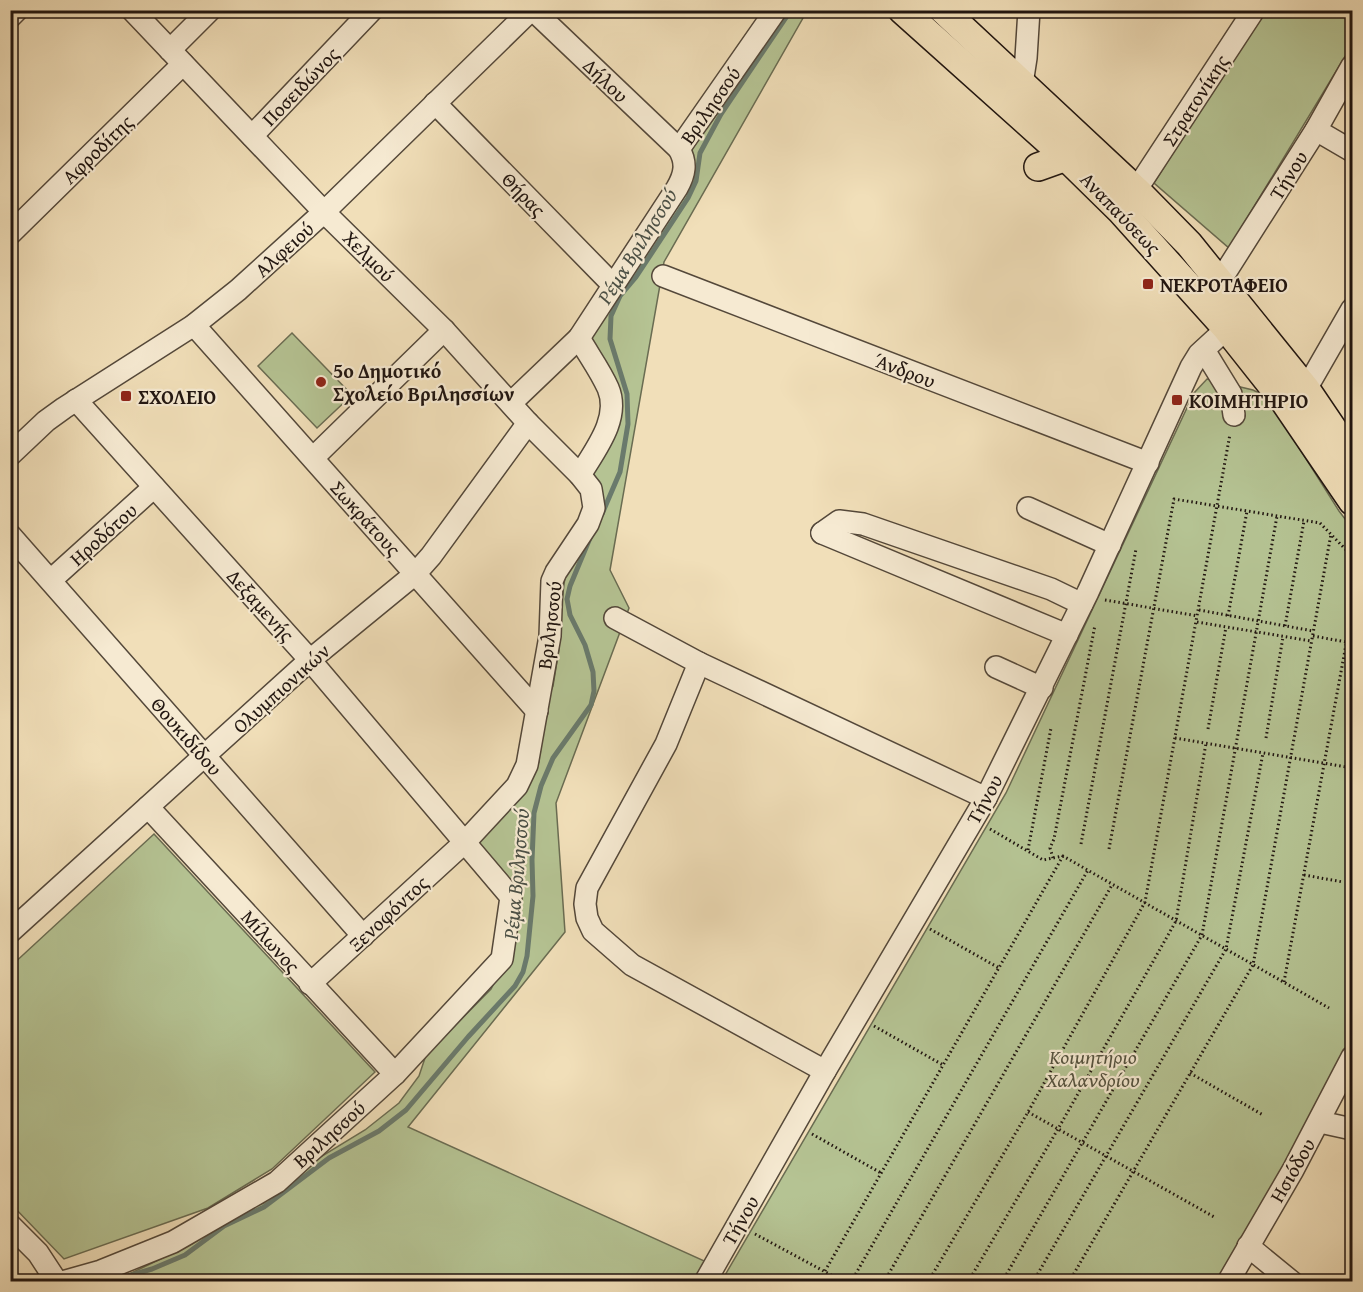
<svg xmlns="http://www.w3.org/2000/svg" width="1363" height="1292" viewBox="0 0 1363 1292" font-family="'Gentium Book Plus',serif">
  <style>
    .green { fill: #b5c393; stroke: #6a6c52; stroke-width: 1.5 }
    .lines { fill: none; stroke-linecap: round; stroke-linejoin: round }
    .stream { stroke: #6a7a6c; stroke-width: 5 }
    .minor-casing { stroke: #54483a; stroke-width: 24 }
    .major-casing { stroke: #201510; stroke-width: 30 }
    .path { stroke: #201510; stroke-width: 3; stroke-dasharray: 1.5 3; stroke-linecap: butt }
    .minor { stroke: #f6ead2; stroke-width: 21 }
    .major { stroke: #f1dfb9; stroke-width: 27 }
    .poi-dot { fill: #8f2418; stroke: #f6ead2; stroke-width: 2 }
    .labels { text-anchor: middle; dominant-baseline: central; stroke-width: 4.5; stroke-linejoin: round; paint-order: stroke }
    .street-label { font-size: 20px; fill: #201510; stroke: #f6ead2 }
    .poi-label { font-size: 20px; font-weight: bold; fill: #201510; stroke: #f6ead2; text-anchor: start }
    .park-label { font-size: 20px; font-style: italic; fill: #54523e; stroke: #f6ead2 }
    .water-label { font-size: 21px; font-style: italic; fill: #4b5046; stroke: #f6ead2 }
  </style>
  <rect width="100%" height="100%" fill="#f1dfb9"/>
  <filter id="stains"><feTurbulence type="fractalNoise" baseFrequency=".00333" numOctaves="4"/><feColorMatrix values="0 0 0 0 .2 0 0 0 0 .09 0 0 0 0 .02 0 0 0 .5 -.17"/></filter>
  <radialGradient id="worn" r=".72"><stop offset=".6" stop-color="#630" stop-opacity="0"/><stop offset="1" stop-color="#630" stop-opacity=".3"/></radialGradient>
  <g class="green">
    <path d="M781 11H807L664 262 610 570 629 608 556 803 565 932 408 1127 711 1264 699 1282H134L125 1276 192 1244 198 1232 220 1221 264 1203 275 1192 322 1156 365 1130 399 1103 419 1076 426 1055 491 989 510 952 512 897 474 843 518 797 539 762 541 713 553 686 559 649 560 617 565 577 601 500 602 489 587 480 613 428 587 342 687 154 720 110Z"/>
    <path d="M1262 11H1352V45L1229 248 1154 183Z"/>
    <path d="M292 333 352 395 317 428 258 366Z"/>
    <path d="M1207 379 1253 390 1267 397 1339 511 1352 528V1037L1346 1054 1219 1281 721 1282 1006 793 1194 393Z"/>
    <path d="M154 834 375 1072 272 1169 208 1208 64 1259 11 1204V966Z"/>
  </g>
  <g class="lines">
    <g class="stream">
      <path d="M602 514 620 472 628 424 627 394 610 339 611 316 620 296 636 277 688 198 696 181 700 153 721 114 791 10"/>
      <path d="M107 1282 152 1269 185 1255 224 1226 264 1207 329 1158 379 1131 406 1110 468 1037 515 986 523 972 527 956 533 896 532 860 534 813 541 786 553 758 591 705 594 691 593 672 585 645 570 615 567 599 570 586 590 538"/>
    </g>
    <g class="minor-casing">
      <g id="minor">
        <path d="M132 10 324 212 444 330 528 423 580 475 591 489 594 508 588 524 556 572 552 581 550 636 527 765 517 786 465 842 310 984"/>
        <path d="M10 17 17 10"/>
        <path d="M170 50 210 10"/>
        <path d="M1022 84 1026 58 1029 10"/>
        <path d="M435 103 613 285"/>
        <path d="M1316 130 1352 151"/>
        <path d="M252 136 372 10"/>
        <path d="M679 149 776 10"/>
        <path d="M1136 190 1254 10"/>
        <path d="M10 234 183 64"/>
        <path d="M663 276 1148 463"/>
        <path d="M1220 281 1316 130 1352 66"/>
        <path d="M194 325 537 711"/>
        <path d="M579 338C588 354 600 370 608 388 621 418 595 450 580 475"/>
        <path d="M1204 350 1231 394 1234 415"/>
        <path d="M1306 389 1352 309"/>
        <path d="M511 403 579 338 677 188C685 174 687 163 679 149L533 10"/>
        <path d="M10 455 46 421 64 408 194 325 238 290 324 212 531 10"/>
        <path d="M313 458 444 330"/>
        <path d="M1028 508 1110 545"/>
        <path d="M822 533 839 521 863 524 1051 589 1082 604"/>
        <path d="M822 533 1067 635"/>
        <path d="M10 535 363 936"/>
        <path d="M51 580 154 487"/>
        <path d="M615 618 699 663 986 798"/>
        <path d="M699 663 666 744 587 888 585 904 587 918 593 931 632 965 825 1071"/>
        <path d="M996 667 1042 688"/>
        <path d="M148 807 395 1074"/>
        <path d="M10 932 310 660 415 574 431 556 528 423"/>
        <path d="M1320 1122 1352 1129"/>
        <path d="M10 1225 38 1253 57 1282"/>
        <path d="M1248 1246 1292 1282"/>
        <path d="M62 1282 101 1271 173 1242 277 1182 395 1074 502 959 511 897 310 660 76 400"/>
        <path d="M705 1282 825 1071 986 798 1088 592 1191 367 1199 354 1237 319"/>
        <path d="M1228 1282 1293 1170 1352 1057"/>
      </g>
    </g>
    <g class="major-casing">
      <g id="major">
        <path d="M902 10 1066 157 1120 210 1227 329 1284 401 1352 501"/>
        <path d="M943 10 1136 190 1189 244 1306 389 1352 457"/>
        <path d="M1038 167 1066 157"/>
      </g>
    </g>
    <g class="path">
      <path d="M1105 600 1198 616"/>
      <path d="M1199 610 1313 631"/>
      <path d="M1228 616 1247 511"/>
      <path d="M1197 622 1311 641"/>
      <path d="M1285 626 1304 521"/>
      <path d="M1313 636 1352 643"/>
      <path d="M1208 729 1226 627"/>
      <path d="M1175 738 1352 768"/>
      <path d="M1266 738 1283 637"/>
      <path d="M990 829 1043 860 1063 856 1329 1008"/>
      <path d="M1081 844 1136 549"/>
      <path d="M1109 849 1174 499 1320 523 1352 556"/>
      <path d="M1028 850 1051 728"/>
      <path d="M1053 858 1050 848 1054 839 1095 625"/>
      <path d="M1304 875 1343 882"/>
      <path d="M930 929 999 968"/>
      <path d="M1284 982 1352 612"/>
      <path d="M874 1026 943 1065"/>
      <path d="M1190 1073 1263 1115"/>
      <path d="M1028 1112 1216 1218"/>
      <path d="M812 1134 881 1173"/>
      <path d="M755 1234 844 1282"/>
      <path d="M825 1271 1063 856"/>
      <path d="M1072 1278 1078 1282"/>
      <path d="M851 1282 1088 870"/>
      <path d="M884 1282 1112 885"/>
      <path d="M928 1282 1028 1112 1145 902 1230 434"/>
      <path d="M968 1282 1058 1129 1176 921 1206 743"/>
      <path d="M1002 1282 1202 935 1277 516"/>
      <path d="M1033 1282 1226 949 1263 753"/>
      <path d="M1069 1282 1253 965 1331 534"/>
    </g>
    <use href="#minor" class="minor"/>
    <use href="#major" class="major"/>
  </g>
  <g class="poi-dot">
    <rect x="1142" y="278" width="12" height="12" rx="3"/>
    <circle cx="321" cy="382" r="6"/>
    <rect x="120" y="390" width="12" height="12" rx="3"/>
    <rect x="1171" y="394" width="12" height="12" rx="3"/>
  </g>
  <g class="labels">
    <g class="street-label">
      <text transform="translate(606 80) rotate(44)">Δήλου</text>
      <text transform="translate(300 86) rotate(-46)">Ποσειδώνος</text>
      <text transform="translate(1195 100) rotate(-57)">Στρατονίκης</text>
      <text transform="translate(710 105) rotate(-55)">Βριλησσού</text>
      <text transform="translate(97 149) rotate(-44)">Αφροδίτης</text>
      <text transform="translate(1288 175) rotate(-58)">Τήνου</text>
      <text transform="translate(524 194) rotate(46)">Θήρας</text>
      <text transform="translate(1121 213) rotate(46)">Αναπαύσεως</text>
      <text transform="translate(284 249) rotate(-42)">Αλφειού</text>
      <text transform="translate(369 256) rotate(45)">Χελμού</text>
      <text transform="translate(905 370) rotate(21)">Άνδρου</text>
      <text transform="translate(366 518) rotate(48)">Σωκράτους</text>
      <text transform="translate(103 534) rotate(-42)">Ηροδότου</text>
      <text transform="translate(261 605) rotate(48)">Δεξαμενής</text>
      <text transform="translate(549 625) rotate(-83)">Βριλησσού</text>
      <text transform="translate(281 688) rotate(-42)">Ολυμπιονικών</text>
      <text transform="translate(187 736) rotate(49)">Θουκιδίδου</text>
      <text transform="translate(984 799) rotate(-61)">Τήνου</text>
      <text transform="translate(388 913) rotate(-43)">Ξενοφόντος</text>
      <text transform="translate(271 941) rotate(48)">Μίλωνος</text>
      <text transform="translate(329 1134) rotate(-42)">Βριλησσού</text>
      <text transform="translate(1292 1170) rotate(-60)">Ησιόδου</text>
      <text transform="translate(740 1220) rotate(-60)">Τήνου</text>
    </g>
    <g class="poi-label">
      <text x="1160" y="284">ΝΕΚΡΟΤΑΦΕΙΟ</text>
      <text x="333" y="370">5ο Δημοτικό<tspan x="333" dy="23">Σχολείο Βριλησσίων</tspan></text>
      <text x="138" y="396">ΣΧΟΛΕΙΟ</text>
      <text x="1189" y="400">ΚΟΙΜΗΤΗΡΙΟ</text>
    </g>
    <g class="park-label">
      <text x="1093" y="1056">Κοιμητήριο<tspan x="1093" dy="23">Χαλανδρίου</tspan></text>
    </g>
    <g class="water-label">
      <text transform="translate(637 246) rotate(-58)">Ρέμα Βριλησσού</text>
      <text transform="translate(516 874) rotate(-85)">Ρέμα Βριλησσού</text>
    </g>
  </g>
  <rect width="1363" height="1292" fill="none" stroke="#f1dfb9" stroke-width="36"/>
  <rect x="12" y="12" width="1339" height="1268" fill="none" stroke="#201510" stroke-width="3"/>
  <rect x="18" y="18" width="1327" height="1256" fill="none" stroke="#201510" stroke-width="1.5"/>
  <rect width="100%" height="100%" filter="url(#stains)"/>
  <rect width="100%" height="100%" fill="url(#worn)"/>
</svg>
